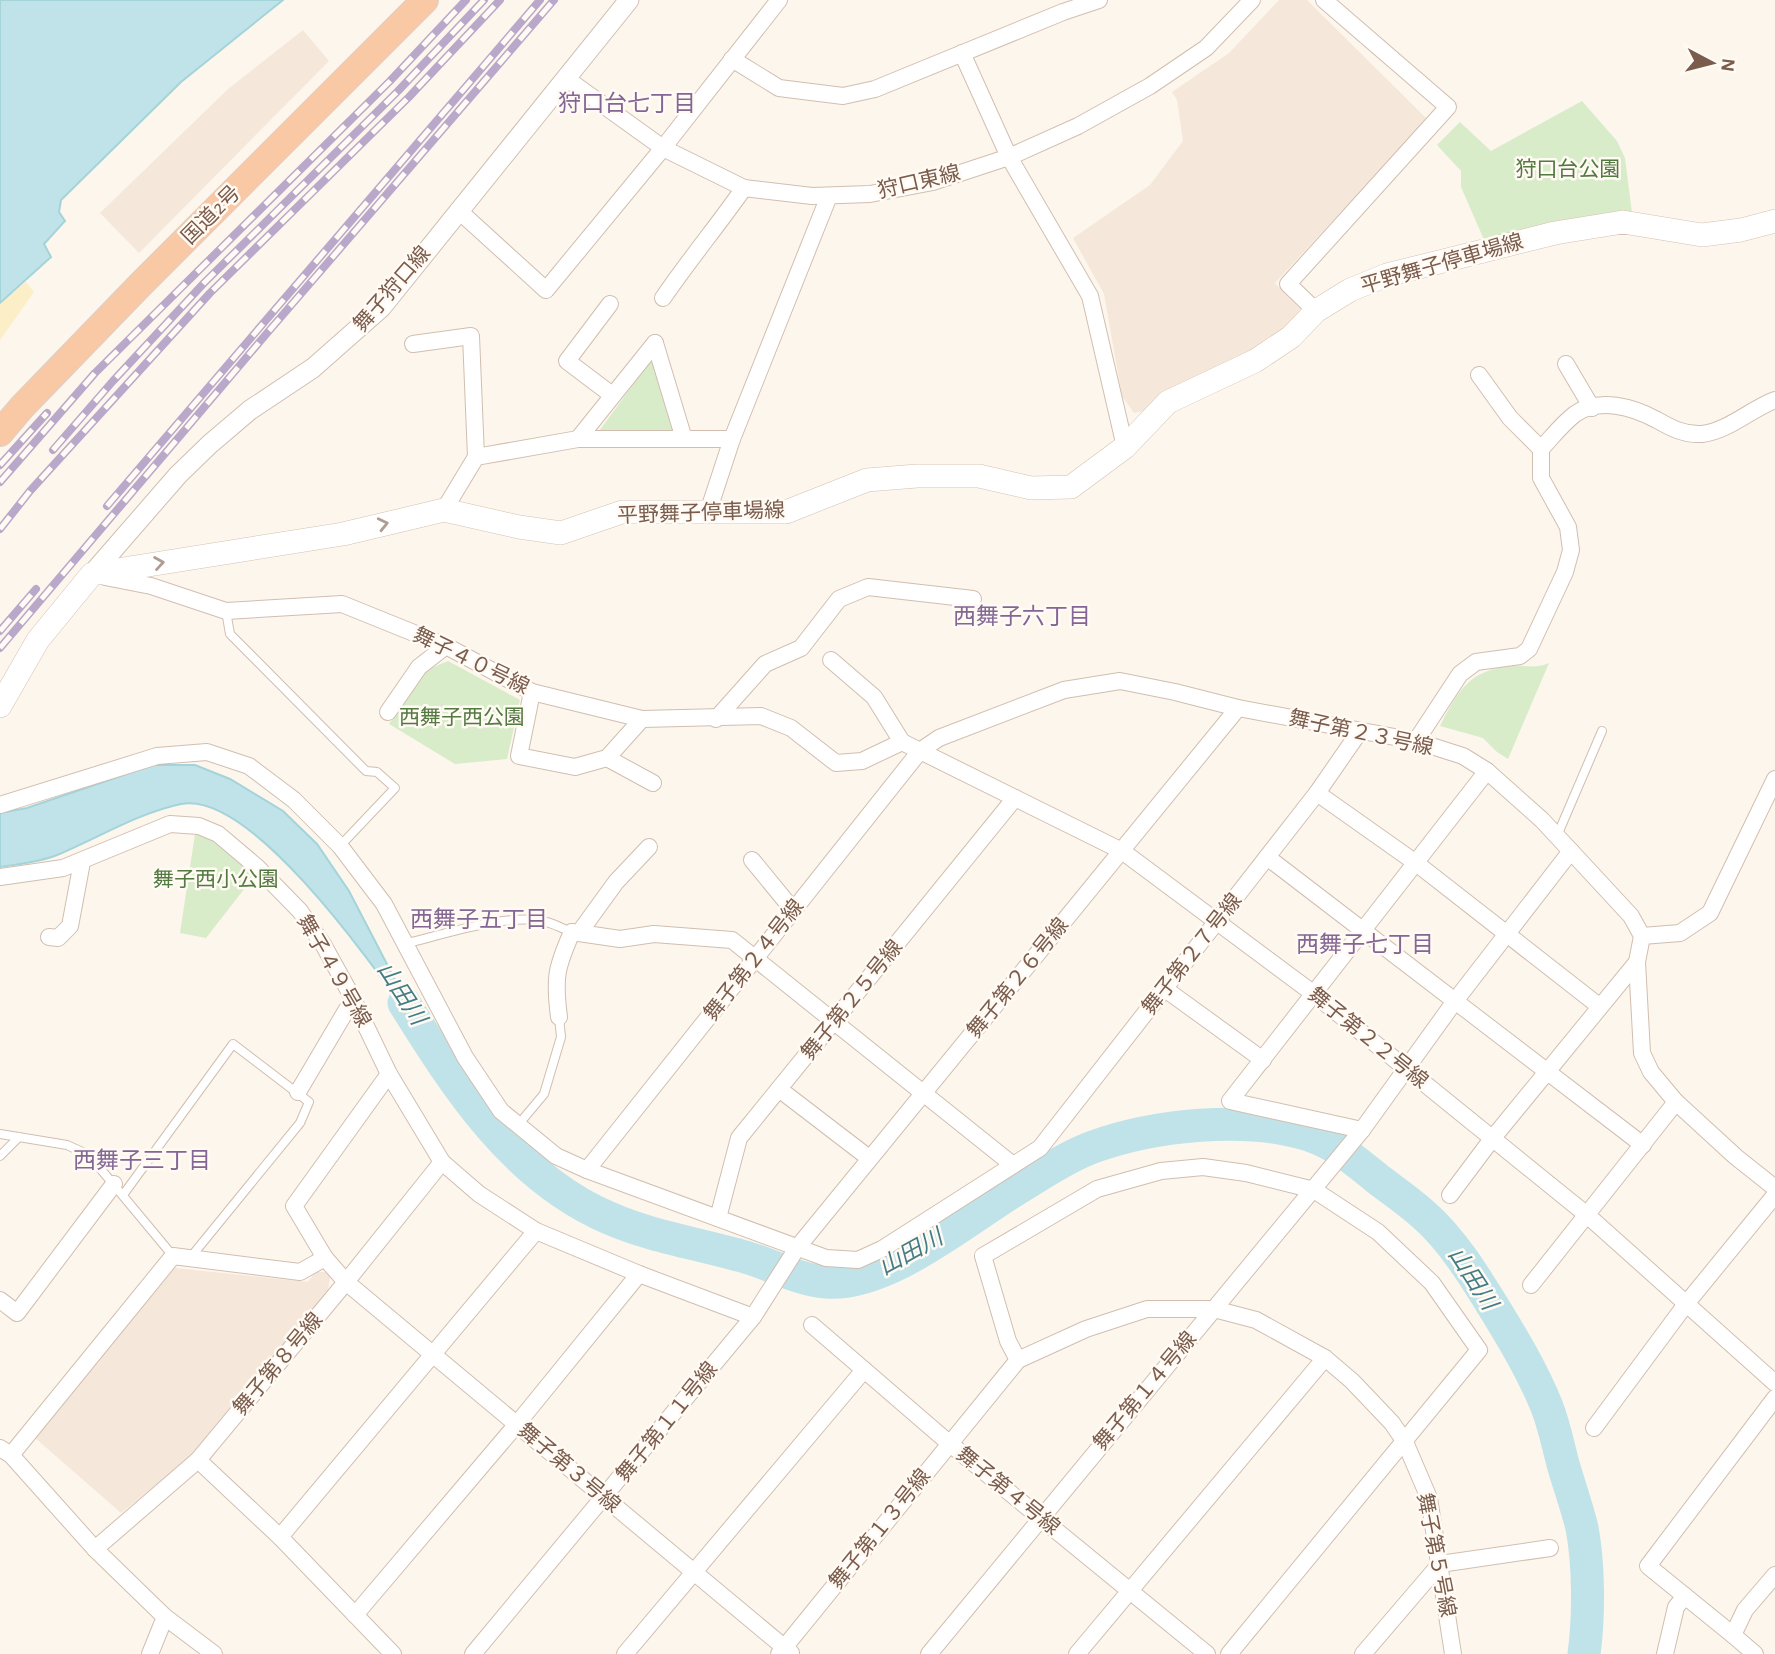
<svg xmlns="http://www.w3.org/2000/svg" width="1775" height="1654" viewBox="0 0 1775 1654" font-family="'Alegreya Sans','Noto Sans JP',sans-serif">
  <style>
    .residential { fill: #f5e8da }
    .green { fill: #d8ecc9 }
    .sand { fill: #fcefc7 }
    .water { fill: #bfe3e8; stroke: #a5d3da; stroke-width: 2 }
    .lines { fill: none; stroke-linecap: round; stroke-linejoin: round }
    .river { stroke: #bfe3e8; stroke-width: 33 }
    .service-casing { stroke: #d1beb0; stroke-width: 10 }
    .minor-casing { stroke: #d1beb0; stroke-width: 18 }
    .tertiary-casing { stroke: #d1beb0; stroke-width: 21 }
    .secondary-casing { stroke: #d6c0b0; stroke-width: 24 }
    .trunk-casing { stroke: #dad1cd; stroke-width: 28 }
    .service { stroke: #fff; stroke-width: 8 }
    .minor { stroke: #fff; stroke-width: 16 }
    .tertiary { stroke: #fff; stroke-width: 19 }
    .secondary { stroke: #fff; stroke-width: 23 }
    .trunk { stroke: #f9c8a4; stroke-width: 26 }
    .rail-casing { stroke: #b9a8c9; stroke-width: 8 }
    .rail { stroke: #fffaf3; stroke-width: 5; stroke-dasharray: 16; stroke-linecap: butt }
    .oneway { stroke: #af9d94 }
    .labels { text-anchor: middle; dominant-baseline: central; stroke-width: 5; stroke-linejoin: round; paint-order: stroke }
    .park-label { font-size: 21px; fill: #537a41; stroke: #fffaf3 }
    .street-label { font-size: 21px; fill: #7a5c4d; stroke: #fffaf3 }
    .neighbourhood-label { font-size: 23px; fill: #846695; stroke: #fffaf3 }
    .water-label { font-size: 23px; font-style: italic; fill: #437c86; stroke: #fffaf3 }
  </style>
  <rect width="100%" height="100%" fill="#fdf6ec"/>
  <g class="residential">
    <path d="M1279 0H1307L1427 119 1275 283 1301 310 1287 330 1148 410 1134 413 1122 396 1104 294 1073 238 1150 185 1183 141 1177 100 1172 92 1229 53Z"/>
    <path d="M303 30 329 61 139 253 100 213 228 89Z"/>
    <path d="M175 1268 308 1282 315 1272H328L330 1278 328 1290 186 1460 121 1513 34 1437Z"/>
  </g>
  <g class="green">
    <path d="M1582 101 1617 141 1625 158 1632 213 1485 242 1461 187V171L1437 145 1460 122 1491 151Z"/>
    <path d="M653 358 674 432 599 431Z"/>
    <path d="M448 661 520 700 507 759 455 764 389 724 424 671Z"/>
    <path d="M1549 663 1508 759 1497 752 1483 738 1440 726C1458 691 1469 670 1511 666 1526 665 1535 669 1549 663Z"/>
    <path d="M195 834 215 838 255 875 206 938 180 933Z"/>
  </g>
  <path class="sand" d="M26 282 34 292 0 340V303Z"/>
  <g class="water">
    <path d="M0 0H283L181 82 61 200 59 212 65 221 44 244 51 257 0 303Z"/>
    <path d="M153 765H195L230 779 283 811 317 844 349 891 427 1041C387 986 255 789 181 804 138 813 98 838 57 855 40 862 19 864 0 867V813L27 808Z"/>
  </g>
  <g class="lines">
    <path class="river" d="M404 1003C457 1088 514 1177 609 1218 650 1236 695 1243 738 1255 768 1262 796 1280 826 1282 888 1287 968 1218 1020 1187 1043 1173 1068 1156 1093 1147 1154 1125 1246 1115 1309 1135 1336 1144 1357 1162 1379 1180 1395 1192 1411 1203 1425 1216 1452 1240 1473 1274 1491 1303 1512 1337 1532 1370 1547 1407 1554 1425 1558 1445 1563 1464 1569 1485 1577 1507 1582 1528 1589 1565 1589 1617 1584 1654"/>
    <g class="service-casing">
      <g id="service">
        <path d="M226 611 230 634 366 771 377 772 395 788 340 846"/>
        <path d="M1557 836 1602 731"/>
        <path d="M404 944C442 935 509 912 546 922 555 924 563 929 572 932"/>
        <path d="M518 1125 544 1094 561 1037 559 1017"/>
        <path d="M0 1134 67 1145 89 1155 173 1256"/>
        <path d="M0 1156 19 1137"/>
        <path d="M123 1195 233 1044 309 1102 300 1123 190 1258"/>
      </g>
    </g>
    <g class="minor-casing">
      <g id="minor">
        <path d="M962 53 1009 157 1090 296 1125 447"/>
        <path d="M732 59 779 88 843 96 875 89 1063 12 1099 0"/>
        <path d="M567 79 663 148 744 188 812 196 870 194 933 182 1009 157 1078 126 1150 86 1206 48 1252 0"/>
        <path d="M458 210 546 290 663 148 779 0"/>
        <path d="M663 298C689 260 718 225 744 188"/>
        <path d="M610 304 567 361 612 395"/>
        <path d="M1316 311 1288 284 1448 107 1324 0"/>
        <path d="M413 344 471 336 476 457"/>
        <path d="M1566 364 1592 408"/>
        <path d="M1479 375 1510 418 1541 449"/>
        <path d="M578 439 655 343"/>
        <path d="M684 439H732"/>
        <path d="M444 510 476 457 578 439H684L655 343"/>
        <path d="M708 512 732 439 829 196"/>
        <path d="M105 577 151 586 226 611 342 604 446 646 532 692 642 719 761 716 791 728 836 763 862 761 902 742 1122 851 1314 994 1587 1215 1775 1383"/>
        <path d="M831 660 874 697 902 742"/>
        <path d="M532 692 519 756 575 767 607 758 642 719"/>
        <path d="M388 712 419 667 446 646"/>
        <path d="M716 719 765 664 801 648 839 599 868 587 973 599"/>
        <path d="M1416 741 1460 674 1476 662 1520 656 1529 649 1565 572 1571 550 1568 527 1541 478V449C1552 437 1562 424 1575 414 1599 397 1633 407 1657 420 1671 428 1684 435 1702 434 1728 431 1751 409 1775 400"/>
        <path d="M607 758 653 783"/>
        <path d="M1317 793 1416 863 1599 1006"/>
        <path d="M0 805 157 756 207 752 249 766 294 800 340 846 384 904 465 1057 501 1111 556 1156 587 1170 826 1258 858 1260 882 1249 1040 1148 1317 793 1360 731"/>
        <path d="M1267 857 1643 1145"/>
        <path d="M752 860 793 910"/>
        <path d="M0 877 63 868 170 824 199 826 218 834 257 867 300 911 324 946 350 993 389 1074 442 1162 479 1194 536 1231 639 1274 753 1317"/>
        <path d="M579 933 616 882 649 847"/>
        <path d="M1642 936 1680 933 1710 913 1775 779"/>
        <path d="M49 937 58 938 70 926 82 862"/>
        <path d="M1165 989 1263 1060"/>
        <path d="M559 1017C554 978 556 968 572 932L620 939 654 934 732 940 1013 1165"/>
        <path d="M389 1074 294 1206 325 1258 346 1282 791 1653"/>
        <path d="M779 1089 869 1158"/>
        <path d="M298 1092 353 999"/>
        <path d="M1362 1130 1230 1101 1487 771"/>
        <path d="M587 1170 920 751 939 738 1064 690 1120 681 1175 692 1238 708 1416 741 1463 756 1487 771 1542 820 1631 916 1642 936 1637 962 1642 1053 1651 1072 1676 1102 1736 1157 1775 1188"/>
        <path d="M1450 1195 1492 1139 1637 962"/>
        <path d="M718 1218 739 1138 1015 798"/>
        <path d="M1531 1285 1676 1102"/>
        <path d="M0 1300 17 1313 114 1184"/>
        <path d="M812 1325 949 1443 1207 1654"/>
        <path d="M1018 1360 1086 1329 1147 1309H1214L1256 1320 1325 1358 1352 1381 1392 1423 1405 1442 1429 1498 1453 1654"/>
        <path d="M1594 1428 1686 1304 1775 1195"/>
        <path d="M0 1448 11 1455 95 1549 165 1617 214 1654"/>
        <path d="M11 1455 173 1256 300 1272 325 1258"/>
        <path d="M198 1460 280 1537 393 1654"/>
        <path d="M280 1537 536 1231"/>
        <path d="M95 1549 198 1460 346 1282 442 1162"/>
        <path d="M355 1615 517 1424 639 1274"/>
        <path d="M1733 1635 1648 1566 1775 1398"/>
        <path d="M150 1654 165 1617"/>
        <path d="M473 1654 753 1317 797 1248 1238 708"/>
        <path d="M625 1654 864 1370"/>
        <path d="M779 1654 1018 1360 1008 1341 983 1256 1097 1189 1161 1171 1203 1167 1246 1173 1314 1190 1378 1232 1432 1283 1479 1350 1229 1654"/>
        <path d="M929 1654 1362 1130 1455 1001 1571 851"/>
        <path d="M1077 1654 1325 1358"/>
        <path d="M1363 1654 1440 1564 1550 1548"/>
        <path d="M1665 1654 1676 1607 1685 1596"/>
        <path d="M1755 1654 1733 1635 1745 1610 1775 1575"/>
      </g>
    </g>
    <g class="tertiary-casing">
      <path id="tertiary" d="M92 574 178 475 210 444 250 410 313 368 381 308 629 0"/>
    </g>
    <g class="secondary-casing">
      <path id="secondary" d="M0 706 38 640 92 574 343 534 444 510 519 527 561 533 622 512H786L867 480 917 476H979L1031 488 1071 487 1125 447 1168 402 1255 361 1291 337 1316 311 1350 290 1387 275 1555 233 1623 222 1702 235 1741 230 1775 221"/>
    </g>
    <g class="trunk-casing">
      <path id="trunk" d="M0 433 22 407 141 284 425 0"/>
    </g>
    <use href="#service" class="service"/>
    <use href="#minor" class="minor"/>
    <use href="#tertiary" class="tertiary"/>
    <use href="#secondary" class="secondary"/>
    <use href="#trunk" class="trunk"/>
    <g class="rail-casing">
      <g id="rail">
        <path d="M53 450 113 381 204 283 398 91 484 0"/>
        <path d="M0 465 47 413"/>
        <path d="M0 482 95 373 390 81 466 0"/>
        <path d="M107 506 540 0"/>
        <path d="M0 529 30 491 210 293 409 97 500 0"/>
        <path d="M0 631 36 589"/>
        <path d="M0 648 268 332 554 0"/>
      </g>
    </g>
    <use href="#rail" class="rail"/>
  </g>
  <defs><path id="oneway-chevron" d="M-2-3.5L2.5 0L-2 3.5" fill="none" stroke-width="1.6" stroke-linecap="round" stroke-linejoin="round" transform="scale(1.75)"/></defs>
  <g class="oneway">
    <use href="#oneway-chevron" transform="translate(383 524) rotate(-13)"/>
    <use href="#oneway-chevron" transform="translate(159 563) rotate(-9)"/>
  </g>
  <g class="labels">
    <g class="park-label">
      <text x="1568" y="169">狩口台公園</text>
      <text x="462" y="717">西舞子西公園</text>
      <text x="216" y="879">舞子西小公園</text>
    </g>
    <g class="street-label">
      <text transform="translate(919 182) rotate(-13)">狩口東線</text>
      <text transform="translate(211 215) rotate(-45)">国道2号</text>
      <text transform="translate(1442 264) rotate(-16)">平野舞子停車場線</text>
      <text transform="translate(392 289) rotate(-49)">舞子狩口線</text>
      <text transform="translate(701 513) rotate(-2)">平野舞子停車場線</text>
      <text transform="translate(471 661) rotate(26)">舞子４０号線</text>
      <text transform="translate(1361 733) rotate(12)">舞子第２３号線</text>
      <text transform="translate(1192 954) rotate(-52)">舞子第２７号線</text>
      <text transform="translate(754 960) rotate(-52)">舞子第２４号線</text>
      <text transform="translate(334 971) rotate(60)">舞子４９号線</text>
      <text transform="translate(1018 978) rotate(-51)">舞子第２６号線</text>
      <text transform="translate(852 1000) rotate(-51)">舞子第２５号線</text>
      <text transform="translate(1368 1038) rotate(39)">舞子第２２号線</text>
      <text transform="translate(278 1364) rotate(-50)">舞子第８号線</text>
      <text transform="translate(1145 1391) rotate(-50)">舞子第１４号線</text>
      <text transform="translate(667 1422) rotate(-51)">舞子第１１号線</text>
      <text transform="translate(569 1468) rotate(40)">舞子第３号線</text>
      <text transform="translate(1008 1491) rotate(39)">舞子第４号線</text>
      <text transform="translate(880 1529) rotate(-51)">舞子第１３号線</text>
      <text transform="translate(1436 1555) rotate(79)">舞子第５号線</text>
    </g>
    <g class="neighbourhood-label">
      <text x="627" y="104">狩口台七丁目</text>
      <text x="1022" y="617">西舞子六丁目</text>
      <text x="479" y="920">西舞子五丁目</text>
      <text x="1365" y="945">西舞子七丁目</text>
      <text x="142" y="1161">西舞子三丁目</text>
    </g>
    <g class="water-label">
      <text transform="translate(401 994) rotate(57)">山田川</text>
      <text transform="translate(911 1253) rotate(-29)">山田川</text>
      <text transform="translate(1472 1279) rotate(57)">山田川</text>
    </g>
  </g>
  <g transform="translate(1712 63) rotate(97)" stroke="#fffaf3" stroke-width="5" paint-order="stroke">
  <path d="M0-5L12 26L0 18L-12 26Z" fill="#7a5c4d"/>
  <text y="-10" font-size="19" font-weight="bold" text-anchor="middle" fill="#7a5c4d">N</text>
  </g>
</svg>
